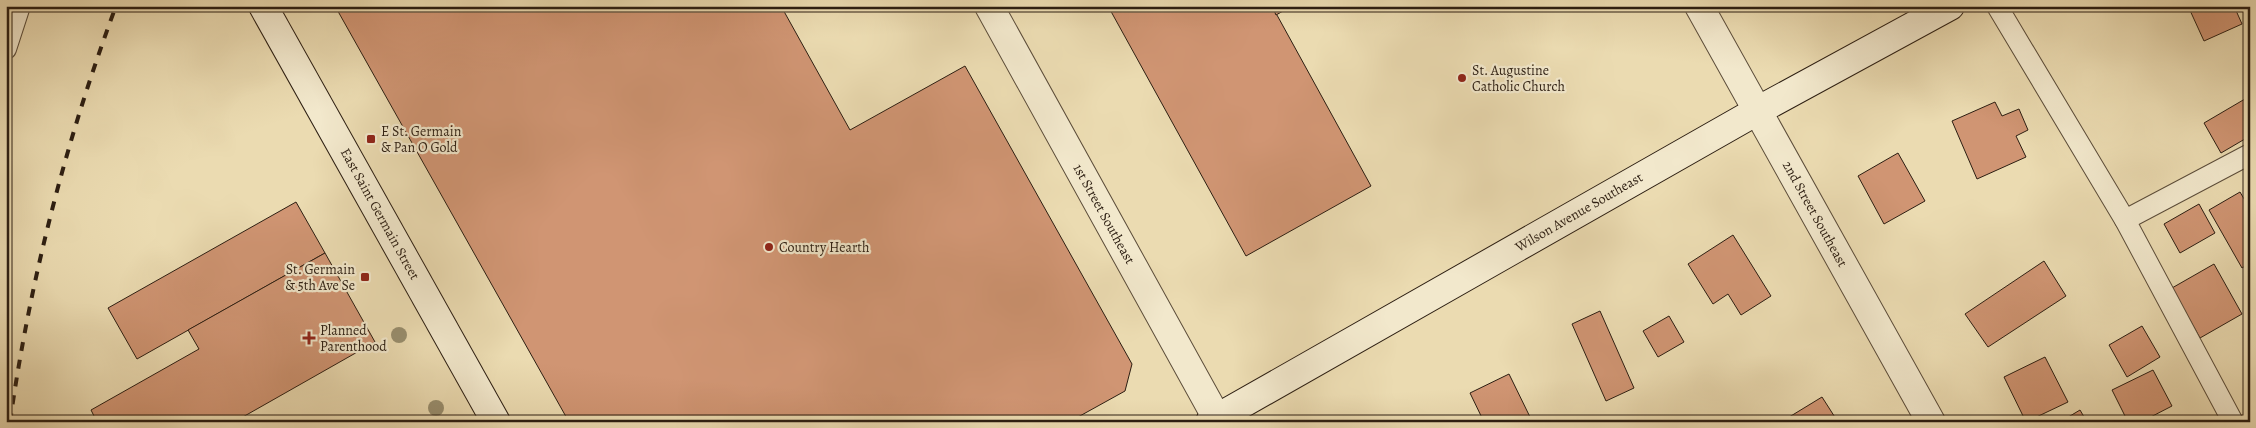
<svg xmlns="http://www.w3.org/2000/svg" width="2256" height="428" viewBox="0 0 2256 428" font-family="Alegreya,serif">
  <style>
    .building { fill: #d09573; stroke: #2c1e12 }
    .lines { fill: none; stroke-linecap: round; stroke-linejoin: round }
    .lane-casing { stroke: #5c4d3a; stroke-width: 22 }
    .street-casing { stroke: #5c4d3a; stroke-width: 30 }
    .secondary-casing { stroke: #2c1e12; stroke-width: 30 }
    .lane { stroke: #f2e8cc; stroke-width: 20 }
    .street { stroke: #f2e8cc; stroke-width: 28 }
    .secondary { stroke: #f2e8cc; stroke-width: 28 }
    .rail { stroke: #2c1e12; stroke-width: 4; stroke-dasharray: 9 9; stroke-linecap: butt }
    .tree { fill: #988e6e }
    .poi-dot { fill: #8f2418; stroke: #f2e8cc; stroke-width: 2 }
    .labels { text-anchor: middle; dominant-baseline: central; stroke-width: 4.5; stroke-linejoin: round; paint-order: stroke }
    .poi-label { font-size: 14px; fill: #2c1e12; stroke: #f2e8cc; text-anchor: start }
    .street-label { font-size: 14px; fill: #2c1e12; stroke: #f2e8cc }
  </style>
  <rect width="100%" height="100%" fill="#ebdbb1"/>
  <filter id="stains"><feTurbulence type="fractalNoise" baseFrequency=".004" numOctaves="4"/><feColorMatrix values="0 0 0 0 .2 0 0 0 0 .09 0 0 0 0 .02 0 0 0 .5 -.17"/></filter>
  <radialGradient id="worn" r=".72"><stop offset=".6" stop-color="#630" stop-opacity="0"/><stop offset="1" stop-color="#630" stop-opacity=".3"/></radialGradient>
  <g class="building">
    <path d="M335 6H781L850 130 965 66 1132 364 1125 391 1069 422H569Z"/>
    <path d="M1108 6H1272L1371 186 1246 256Z"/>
    <path d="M1272 6H1292L1276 15Z"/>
    <path d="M2188 6H2234L2242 24 2204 41Z"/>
    <path d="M2250 96V136L2221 153 2204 123Z"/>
    <path d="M1995 102 2002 116 2019 109 2028 130 2016 136 2026 157 1977 179 1952 121Z"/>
    <path d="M1898 153 1925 201 1884 224 1858 176Z"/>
    <path d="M2240 192 2250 209V263L2242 268 2209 210Z"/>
    <path d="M296 202 325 253 137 359 108 308Z"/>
    <path d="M2199 204 2215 233 2180 253 2164 224Z"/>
    <path d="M1733 235 1771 296 1741 315 1728 294 1713 304 1688 264Z"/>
    <path d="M325 253 375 342 234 422H97L91 410 199 349 188 330Z"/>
    <path d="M2044 261 2066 296 1988 347 1965 314Z"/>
    <path d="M2214 264 2242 314 2200 338 2172 288Z"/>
    <path d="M1600 311 1634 388 1606 401 1572 324Z"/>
    <path d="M1669 316 1684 342 1658 357 1643 331Z"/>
    <path d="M2142 326 2160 357 2127 377 2109 345Z"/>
    <path d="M2045 357 2068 402 2026 422 2004 377Z"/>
    <path d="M2153 370 2172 406 2141 422H2128L2112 390Z"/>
    <path d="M1509 374 1531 419 1527 422H1484L1470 393Z"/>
    <path d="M1822 397 1838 422H1781Z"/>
    <path d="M2080 410 2087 422H2060Z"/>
  </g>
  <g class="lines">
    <g class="lane-casing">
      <g id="lane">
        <path d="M1997 6 2125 220 2233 422"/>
        <path d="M6 49 20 6"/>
        <path d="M2125 220 2250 154"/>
      </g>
    </g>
    <g class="street-casing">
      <g id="street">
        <path d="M989 6 1219 422"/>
        <path d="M1699 6 1931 422"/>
      </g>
    </g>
    <g class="secondary-casing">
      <g id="secondary">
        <path d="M263 6 496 422"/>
        <path d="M1210 422 1757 111 1950 6"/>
      </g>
    </g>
    <use href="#lane" class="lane"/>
    <use href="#street" class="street"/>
    <use href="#secondary" class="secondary"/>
    <path class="rail" d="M10 422C30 280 66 140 116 6"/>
  </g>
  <g class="tree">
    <circle cx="399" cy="335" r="8"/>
    <circle cx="436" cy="408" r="8"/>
  </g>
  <g class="poi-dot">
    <circle cx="1462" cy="78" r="5"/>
    <rect x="366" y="134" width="10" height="10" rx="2.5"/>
    <circle cx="769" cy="247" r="5"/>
    <rect x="360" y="272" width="10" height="10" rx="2.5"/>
    <path d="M306.5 330.5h5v5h5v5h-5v5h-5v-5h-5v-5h5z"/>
  </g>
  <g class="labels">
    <g class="poi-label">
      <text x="1472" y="70">St. Augustine<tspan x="1472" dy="16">Catholic Church</tspan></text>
      <text x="381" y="131">E St. Germain<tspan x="381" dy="16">&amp; Pan O Gold</tspan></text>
      <text x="779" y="247">Country Hearth</text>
      <text x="355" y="269" text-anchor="end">St. Germain<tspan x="355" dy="16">&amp; 5th Ave Se</tspan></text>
      <text x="320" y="330">Planned<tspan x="320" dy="16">Parenthood</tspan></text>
    </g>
    <g class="street-label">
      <text transform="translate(1579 212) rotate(-30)">Wilson Avenue Southeast</text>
      <text transform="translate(380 214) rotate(61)">East Saint Germain Street</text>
      <text transform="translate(1104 214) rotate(61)">1st Street Southeast</text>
      <text transform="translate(1815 214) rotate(61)">2nd Street Southeast</text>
    </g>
  </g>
  <rect width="2256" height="428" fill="none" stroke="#ebdbb1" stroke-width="25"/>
  <rect x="8" y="8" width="2241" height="413" fill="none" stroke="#2c1e12" stroke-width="2.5"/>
  <rect x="12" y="12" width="2231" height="403" fill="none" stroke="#2c1e12"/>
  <rect width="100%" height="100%" filter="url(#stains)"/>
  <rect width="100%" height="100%" fill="url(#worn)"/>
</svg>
